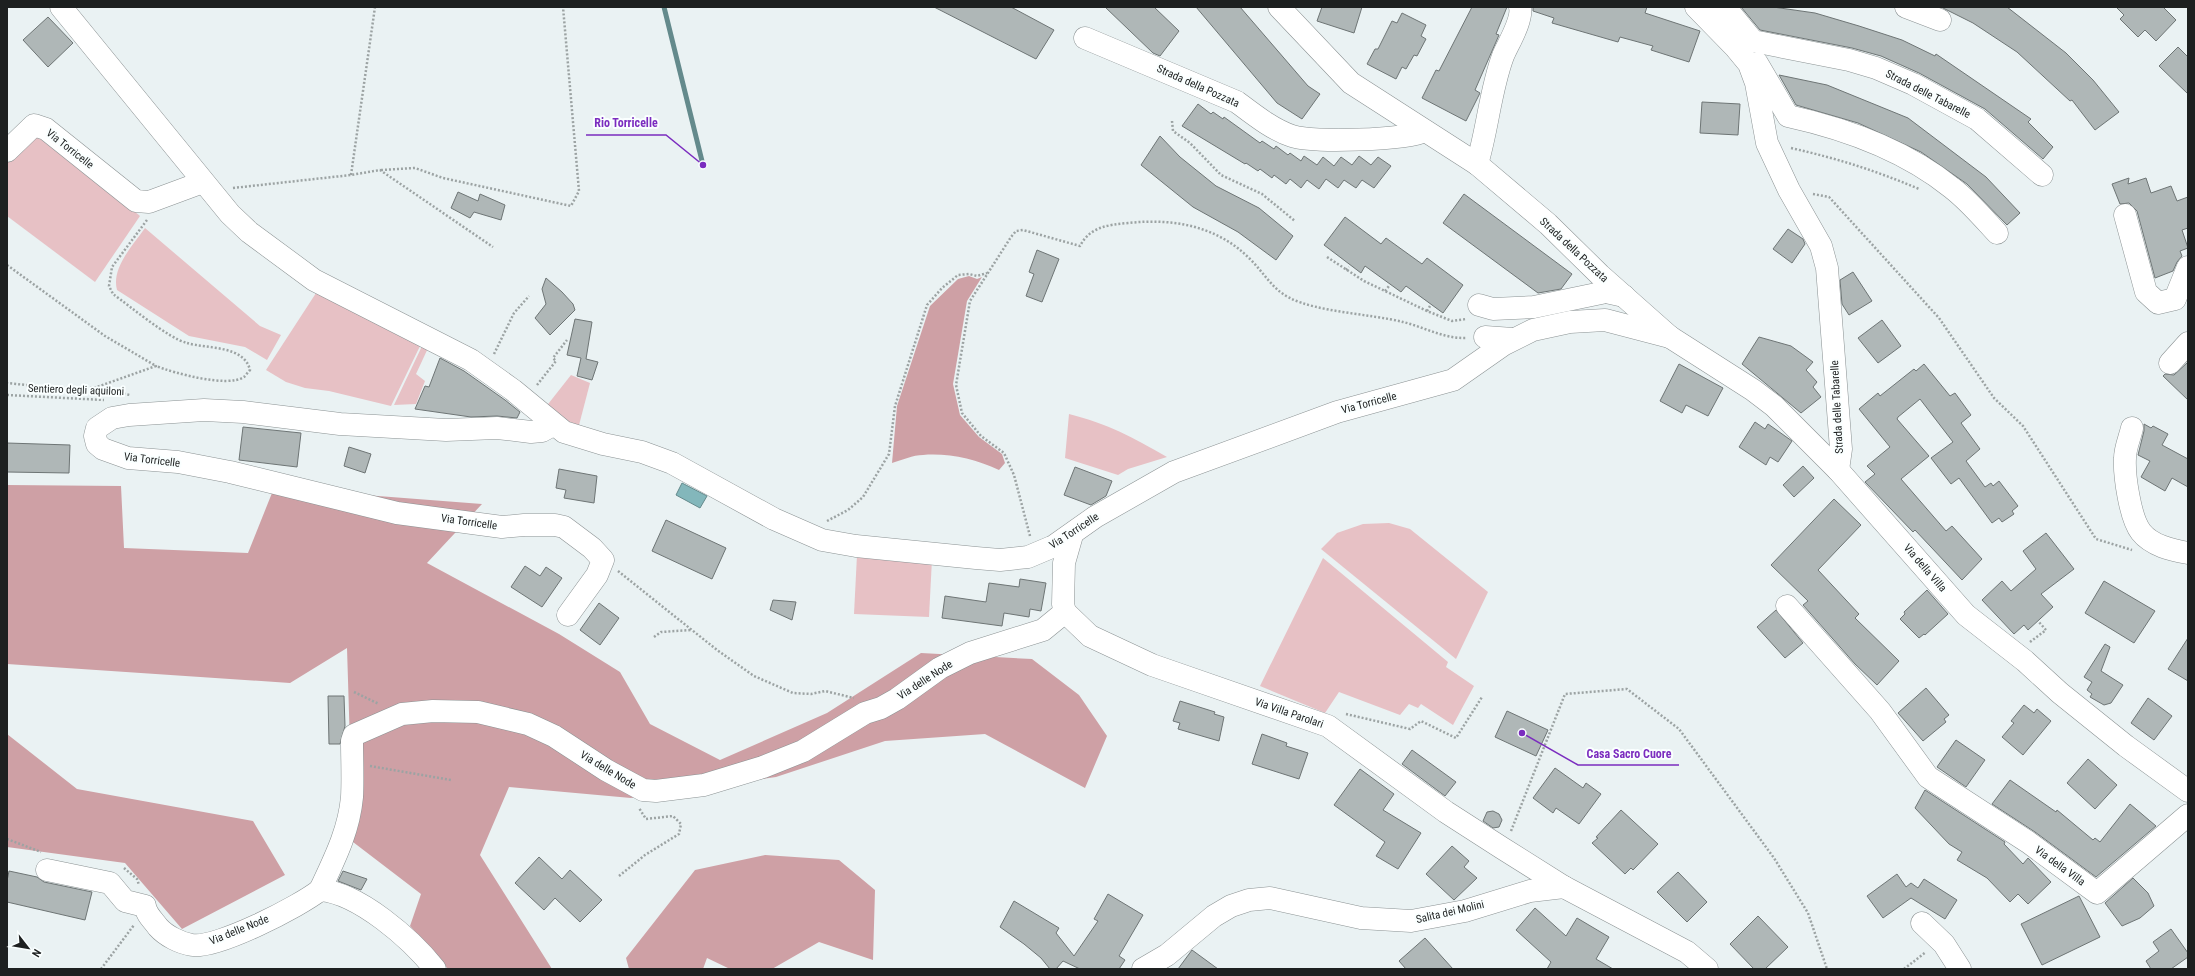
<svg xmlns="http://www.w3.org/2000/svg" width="2195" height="976" viewBox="0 0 2195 976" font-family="'Roboto Condensed',sans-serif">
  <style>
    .green { fill: #e7c1c5 }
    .forest { fill: #cea0a5 }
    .water { fill: #83b7bb; stroke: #648a8c }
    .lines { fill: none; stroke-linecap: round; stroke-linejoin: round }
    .stream { stroke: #648a8c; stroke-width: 5 }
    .building { fill: #afb7b7; stroke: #6e7575 }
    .minor-casing { stroke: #8b9293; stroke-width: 23 }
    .path { stroke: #9ca3a3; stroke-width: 2.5; stroke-dasharray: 2 2; stroke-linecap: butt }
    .minor { stroke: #fff; stroke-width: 22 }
    .labels { text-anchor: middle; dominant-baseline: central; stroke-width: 4; stroke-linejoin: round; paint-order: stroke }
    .street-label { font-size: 11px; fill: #1d2020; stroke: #faffff }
    .leader { fill: none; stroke: #7b2cbf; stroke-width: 1.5 }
    .callout-dot { fill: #7b2cbf; stroke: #faffff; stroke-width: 1.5 }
    .callout-label { font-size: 12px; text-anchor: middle; font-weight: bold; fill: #7b2cbf; stroke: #faffff; stroke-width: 4; stroke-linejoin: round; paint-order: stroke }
  </style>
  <rect width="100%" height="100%" fill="#eaf2f3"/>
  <g class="green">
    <path d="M36 130 140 216 95 282 7 216V160Z"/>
    <path d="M145 228 260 326 281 335 267 360 245 347 189 336 117 290C111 268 133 245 145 228Z"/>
    <path d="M318 290 421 344 391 406 329 391 305 388 286 382 266 370Z"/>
    <path d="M423 344 429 346 416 374 425 381 416 404 394 405Z"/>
    <path d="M571 375 590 383 578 429 545 408Z"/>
    <path d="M1069 414C1109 424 1132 437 1167 457L1128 469 1118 475 1065 458Z"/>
    <path d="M1389 523 1410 529 1488 592 1456 659 1321 549 1337 533 1363 524Z"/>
    <path d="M857 555 932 559 929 617 854 614Z"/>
    <path d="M1323 558 1448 662 1446 667 1474 686 1453 725 1421 704 1418 708 1409 704 1400 715 1339 692 1325 713 1260 686Z"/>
  </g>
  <g class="forest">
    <path d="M969 276 977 279 982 277 967 301 953 384 960 415 979 437 1002 454 1005 463 999 470C975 459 949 453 923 455 913 455 902 460 892 463L897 406 930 306 958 279Z"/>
    <path d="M7 485 121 486 124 548 248 553 274 488 482 504 427 563 559 634 620 672 650 724 720 760 827 713 921 653 1032 659 1079 695 1107 736 1085 788 985 734 885 741 776 777 631 798 509 787 480 855 552 969H448L410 926 421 894 353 842 347 648 290 683 7 664Z"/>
    <path d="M7 734 77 789 253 821 285 875 182 929 125 863 7 847Z"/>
    <path d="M765 855 839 860 875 890 873 960 819 942 772 969H730L707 958 703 969H629L626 958 695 870Z"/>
  </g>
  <path class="water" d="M682 483 707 496 700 508 676 495Z"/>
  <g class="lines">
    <path class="stream" d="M664 7 703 165"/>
  </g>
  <g class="building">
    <path d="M934 7H1011L1054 30 1036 59Z"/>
    <path d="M1105 7H1154L1179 31 1160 56 1153 53Z"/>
    <path d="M1196 7H1240L1308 86 1320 94 1302 119 1277 103Z"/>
    <path d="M1322 7H1362L1354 33 1317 21Z"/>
    <path d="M1472 7H1507L1496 34 1499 35 1475 90 1480 93 1466 121 1422 98 1436 70 1439 71Z"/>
    <path d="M1533 7H1647L1645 13 1700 31 1689 62 1651 50 1653 46 1620 37 1618 42 1552 23 1554 18 1533 11Z"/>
    <path d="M1741 7H1773L1815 13 1859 26 1902 40 1935 56 1936 54 2031 119 2028 122 2053 147 2043 159 1985 109 1919 73 1881 56 1852 48 1760 30Z"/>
    <path d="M1941 7H2007L2066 53 2093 80 2119 112 2095 130 2072 100 2070 101 2017 52 1973 23Z"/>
    <path d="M2116 7H2163L2176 20 2156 41 2145 30 2138 37 2120 19 2124 15Z"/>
    <path d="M1402 13 1426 25 1421 36 1426 39 1417 56 1414 55 1406 69 1402 67 1396 79 1367 64 1375 49H1378L1392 21 1397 23Z"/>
    <path d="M48 17 73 43 48 67 23 40Z"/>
    <path d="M2178 47 2188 57V94L2159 66Z"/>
    <path d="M1779 75 1827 85 1908 118 1986 177 2020 213 2007 225 1967 184 1921 152 1858 123 1796 105Z"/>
    <path d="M1702 102 1740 104 1738 135 1700 133Z"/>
    <path d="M1198 104 1211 114 1213 112 1223 119 1224 117 1260 143 1262 141 1274 149 1276 146 1288 155 1290 153 1301 161 1304 156 1317 165 1323 157 1334 166 1341 157 1352 165 1359 156 1371 165 1378 157 1391 166 1374 188 1362 180 1356 188 1344 180 1338 188 1326 179 1319 189 1307 180 1301 188 1290 179 1286 184 1274 175 1272 178 1260 169 1258 171 1246 163 1245 164 1182 126Z"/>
    <path d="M1160 136 1180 157 1216 186 1259 208 1293 236 1276 260 1238 232 1193 207 1141 165Z"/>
    <path d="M2129 178 2128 184 2146 178 2151 193 2171 186 2177 201 2188 197V228L2182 230 2188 248 2180 251 2182 256 2177 262 2173 271 2155 278 2137 211 2129 203 2120 204 2112 184Z"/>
    <path d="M458 192 478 201 480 194 505 205 501 220 474 212 470 218 451 208Z"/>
    <path d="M1464 194 1572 274 1561 289 1538 293 1443 223Z"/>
    <path d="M1345 217 1381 244 1386 238 1422 264 1427 258 1463 285 1443 313 1406 286 1401 292 1365 266 1361 273 1324 245Z"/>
    <path d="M1788 229 1803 239 1805 244 1792 263 1773 249Z"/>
    <path d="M1037 250 1059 259 1042 302 1026 296 1034 274 1029 272Z"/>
    <path d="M1853 272 1872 301 1849 315 1842 304 1840 280Z"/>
    <path d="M546 278 562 292 573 304 575 310 550 335 535 318 546 304 542 289Z"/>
    <path d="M575 319 592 322 586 359 598 362 592 380 577 376 581 358 567 355Z"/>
    <path d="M1882 320 1901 346 1878 363 1858 338Z"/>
    <path d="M1759 337 1791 346 1813 362 1806 370 1817 382 1813 387 1821 397 1801 413 1742 364Z"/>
    <path d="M440 358 464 371 505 400 520 412 517 418 497 416 471 417 415 409 425 386 429 387Z"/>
    <path d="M2188 362V400L2163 376 2165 374 2174 375Z"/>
    <path d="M1679 364 1723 388 1708 416 1686 405 1682 413 1660 401Z"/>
    <path d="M1924 364 1950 396 1955 393 1971 415 1961 423 1980 449 1966 461 1985 487 1991 483 1993 486 1999 481 2018 506 2012 511 2014 514 2002 522 1999 518 1992 523 1959 478 1951 484 1931 458 1953 442 1920 399 1898 417 1897 419 1929 456 1901 479 1946 531 1952 526 1982 559 1962 580 1915 530 1913 532 1865 482 1875 474 1867 466 1890 447 1859 409 1878 393 1880 396 1914 369 1916 371Z"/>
    <path d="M1755 422 1765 429 1768 424 1792 441 1778 462 1770 457 1766 465 1739 447Z"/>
    <path d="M2144 424 2151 428 2153 426 2168 434 2162 445 2188 459V487L2172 478 2165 491 2141 477 2150 461 2138 455 2144 431Z"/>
    <path d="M243 427 301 433 297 467 239 460Z"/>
    <path d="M7 443 70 445 69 473 7 472Z"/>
    <path d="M349 447 371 454 365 473 344 466Z"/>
    <path d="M1803 466 1814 478 1794 497 1783 485Z"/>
    <path d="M1075 467 1112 481 1106 496 1091 505 1064 495Z"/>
    <path d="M559 469 597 476 594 503 564 498 566 490 556 488Z"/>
    <path d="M1834 499 1861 525 1818 570 1859 614 1855 618 1899 661 1877 685 1855 664 1803 605 1808 601 1771 565Z"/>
    <path d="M666 520 726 548 712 579 652 551Z"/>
    <path d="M2046 533 2074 569 2041 594 2053 607 2028 630 2024 625 2014 634 1982 600 2002 581 2011 591 2036 569 2023 551Z"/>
    <path d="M525 566 540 576 546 567 562 578 542 607 511 587Z"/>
    <path d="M1020 579 1046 583 1041 611 1030 609 1029 617 1004 613 1002 626 942 618 945 596 986 602 989 583 1019 587Z"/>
    <path d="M2104 581 2155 611 2134 643 2085 613Z"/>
    <path d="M1927 590 1948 614 1925 635 1924 634 1919 638 1900 619 1905 614 1904 612Z"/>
    <path d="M773 600 796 602 792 620 770 610Z"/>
    <path d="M599 603 619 618 600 645 580 630Z"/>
    <path d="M1776 610 1803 643 1785 658 1757 627Z"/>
    <path d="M2188 638V681L2168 669Z"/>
    <path d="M2105 644 2110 647 2101 671 2123 685 2111 703 2104 705 2090 697 2092 694 2087 690 2092 682 2084 677Z"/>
    <path d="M1926 688 1949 715 1944 719 1946 722 1923 741 1898 713Z"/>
    <path d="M328 696H344L345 726 340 744H329Z"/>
    <path d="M2148 698 2172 716 2154 740 2131 723Z"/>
    <path d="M1180 701 1215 712 1214 714 1224 717 1219 741 1178 729 1180 723 1173 721Z"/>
    <path d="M2024 705 2034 713 2037 709 2051 721 2023 755 2002 737 2014 723 2011 721Z"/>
    <path d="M1507 711 1548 730 1536 756 1495 737Z"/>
    <path d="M1262 734 1287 743 1286 746 1308 753 1299 779 1252 764Z"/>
    <path d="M1956 740 1985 760 1966 787 1937 767Z"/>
    <path d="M1412 750 1456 782 1445 796 1402 764Z"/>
    <path d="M2088 759 2117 785 2095 809 2067 783Z"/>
    <path d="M1555 768 1583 788 1586 783 1601 794 1579 824 1556 808 1553 813 1533 798Z"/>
    <path d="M1360 769 1394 794 1383 810 1421 833 1398 869 1376 856 1385 842 1334 805Z"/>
    <path d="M2010 780 2056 812 2057 810 2093 840 2095 838 2100 842 2130 804 2156 826 2096 877 2035 832 1992 804Z"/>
    <path d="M1925 790 2005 842 2004 844 2023 864 2028 858 2051 882 2028 904 2018 894 2010 902 1987 878 1957 860 1962 852 1949 844 1915 808Z"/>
    <path d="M1621 810 1658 844 1633 870 1631 868 1625 874 1592 843 1598 838 1596 837Z"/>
    <path d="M1493 811 1499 814 1502 820 1499 827 1493 828 1483 821 1487 812Z"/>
    <path d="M1452 846 1469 861 1464 867 1477 878 1454 900 1426 874Z"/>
    <path d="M539 857 562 879 570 870 602 900 580 922 555 898 544 910 515 883Z"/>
    <path d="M9 871 37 877 44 882 92 892 85 920 7 902V881Z"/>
    <path d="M343 871 367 879 361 890 338 881Z"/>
    <path d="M1678 872 1707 902 1687 922 1657 892Z"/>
    <path d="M1897 874 1906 887 1911 883 1918 888 1924 879 1957 900 1945 919 1911 898 1883 918 1867 896Z"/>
    <path d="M2133 878 2148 893 2154 906 2140 918 2122 926 2105 903Z"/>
    <path d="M1108 894 1143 915 1119 956 1125 960 1119 969H1080L1063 961 1056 969H1050L1041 958 1024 944 1000 927 1014 901 1059 928 1056 933 1074 956 1098 921 1094 919Z"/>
    <path d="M2079 896 2100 937 2042 965 2021 924Z"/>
    <path d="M1535 908 1566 936 1577 918 1609 937 1596 959 1613 969H1547L1551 962 1516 930Z"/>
    <path d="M1758 916 1788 947 1765 969H1754L1730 944Z"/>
    <path d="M2171 929 2188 953V957L2171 969H2151L2146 961 2159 951 2153 942Z"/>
    <path d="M1425 938 1453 969H1406L1399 961Z"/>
    <path d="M1192 950 1218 969H1178Z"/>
  </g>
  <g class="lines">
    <g class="minor-casing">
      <g id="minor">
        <path d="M61 7 230 214 249 232 314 280 471 360 513 390 564 432 603 444 642 452 672 463 774 519 822 540 856 546 976 558 1000 560 1028 557 1054 546 1095 517 1174 472 1337 412 1453 380 1503 345 1533 330 1570 322 1605 320 1670 337"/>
        <path d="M1279 7 1351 83 1477 164 1548 224 1600 275 1670 337 1753 390 1774 406 1838 470 1966 615 2025 661 2060 693 2126 746 2188 791"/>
        <path d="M1696 7 1735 47 1749 64 1756 83 1767 143 1789 190 1821 246 1827 268 1841 449 1838 470"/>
        <path d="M1713 7 1730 13 1753 41 1849 60 1876 68 1913 84 1977 119 2042 175"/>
        <path d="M1906 7 1940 20"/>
        <path d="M1085 38 1237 102C1253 114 1273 130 1292 136 1313 143 1406 140 1425 131"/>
        <path d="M1757 63 1788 116C1847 129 1905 150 1952 188 1969 201 1983 218 1997 233"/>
        <path d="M7 151 34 125 46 129 136 201 149 202 203 182"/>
        <path d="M1477 164C1488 128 1490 91 1503 56 1508 44 1523 20 1520 7"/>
        <path d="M2125 215 2146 292 2158 303 2175 299 2188 267"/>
        <path d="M1479 305 1493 309 1534 307 1606 292 1624 296"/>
        <path d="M1485 337 1513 339"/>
        <path d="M2170 363 2188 343"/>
        <path d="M553 425 542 431 531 432 497 428 446 430 340 424 243 412 204 410 129 415 112 418 97 428 95 436 97 444 103 449 128 458 178 462 230 472 397 513 502 527 524 525H555L564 527 592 548 603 560 597 575 568 615"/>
        <path d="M2132 428C2130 437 2125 448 2125 458 2124 475 2130 518 2141 532 2152 546 2172 550 2188 553"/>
        <path d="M1072 535 1064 563 1063 604 1065 612 1090 636 1152 665 1328 726 1446 812 1502 848 1564 887 1687 952 1707 969"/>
        <path d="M1787 606 1880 711 1928 777 2028 842 2097 893 2188 815"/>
        <path d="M47 870 110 883 125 901 145 906C146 914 153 920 158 927 166 936 180 943 192 945 217 949 300 906 320 890"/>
        <path d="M1922 923 1944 944 1960 969"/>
        <path d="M435 969C411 939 359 893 320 890 334 860 349 831 352 797 353 779 352 759 352 741L354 735 402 714 433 711 478 712 528 724 554 736 606 770 643 790 656 791 704 785 763 767 803 751 865 713 881 708 897 699 940 668 970 653 1043 630 1065 612"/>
        <path d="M1143 969 1167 955 1214 916 1231 906 1249 900 1270 898 1361 918 1411 921 1465 911 1530 891 1564 887"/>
      </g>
    </g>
    <g class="path">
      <path d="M1172 121 1173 131 1190 143 1221 175 1262 194 1295 221"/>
      <path d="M1791 148C1839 159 1874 170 1919 189"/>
      <path d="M381 170 415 168 443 178 571 206 579 191 563 7"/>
      <path d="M351 175 375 7"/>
      <path d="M233 188 351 175 380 170 493 247"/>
      <path d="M1813 194 1829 197 1939 318 1994 398 2023 426 2096 539 2132 550"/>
      <path d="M147 220 112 267 109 286 113 294C131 307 168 338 187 343 207 349 244 345 250 370 248 372 246 375 244 377 227 388 174 373 156 366"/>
      <path d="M1327 257 1364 281 1427 311 1452 321 1466 319"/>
      <path d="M7 265 105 336 156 366 94 388 45 387 7 383"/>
      <path d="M1346 270 1349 267"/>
      <path d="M1385 291 1389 286"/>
      <path d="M1427 311 1430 306"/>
      <path d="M494 354 514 313 529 296"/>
      <path d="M537 385 556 361 553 358 567 340"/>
      <path d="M96 388 130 395"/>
      <path d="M7 395 104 400"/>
      <path d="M827 521 848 510 863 497 889 454 895 406 927 305 942 288 958 275 969 274 977 276 987 273"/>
      <path d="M1030 536 1014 475 1004 453 981 436 962 413 956 385 970 301 1011 237 1016 231 1023 230 1080 246C1090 227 1107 225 1128 223 1174 218 1218 226 1251 260 1264 273 1273 290 1290 298 1317 312 1371 314 1403 322 1424 327 1444 339 1467 338"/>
      <path d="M618 571 717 650 754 676 793 693 811 694 825 691 854 698"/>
      <path d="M654 637 661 632 691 630"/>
      <path d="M2030 642 2046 630 2038 621"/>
      <path d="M354 692 379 704"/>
      <path d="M1346 714 1410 729 1421 721 1456 738 1482 697"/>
      <path d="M370 766 451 780"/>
      <path d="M1511 831 1565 694 1627 689 1679 729 1774 858 1808 913 1827 969"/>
      <path d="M7 839 41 852"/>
      <path d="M124 868 137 879 139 885"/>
      <path d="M619 876 645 855 679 834 681 824 673 816 646 819 639 808"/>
      <path d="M101 969 134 925"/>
      <path d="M1904 969 1926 952"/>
    </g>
    <use href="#minor" class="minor"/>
  </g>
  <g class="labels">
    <g class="street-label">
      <text transform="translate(1198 86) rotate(24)">Strada della Pozzata</text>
      <text transform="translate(1928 94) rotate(27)">Strada delle Tabarelle</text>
      <text transform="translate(70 149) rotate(38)">Via Torricelle</text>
      <text transform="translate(1574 250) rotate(43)">Strada della Pozzata</text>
      <text transform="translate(76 390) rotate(2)">Sentiero degli aquiloni</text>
      <text transform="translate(1369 403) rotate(-15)">Via Torricelle</text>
      <text transform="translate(1837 407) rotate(-93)">Strada delle Tabarelle</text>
      <text transform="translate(152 460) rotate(7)">Via Torricelle</text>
      <text transform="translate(469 522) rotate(8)">Via Torricelle</text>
      <text transform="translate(1074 531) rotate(-33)">Via Torricelle</text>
      <text transform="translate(1925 568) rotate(49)">Via della Villa</text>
      <text transform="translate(925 680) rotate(-33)">Via delle Node</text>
      <text transform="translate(1289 713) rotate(19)">Via Villa Parolari</text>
      <text transform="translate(608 770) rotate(31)">Via delle Node</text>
      <text transform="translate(2060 866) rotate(36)">Via della Villa</text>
      <text transform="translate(1450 912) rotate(-13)">Salita dei Molini</text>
      <text transform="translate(239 930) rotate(-22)">Via delle Node</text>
    </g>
  </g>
  <path class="leader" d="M703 165L666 135H586M1522 733L1578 765H1679"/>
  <g class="callout-dot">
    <circle cx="703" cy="165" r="4"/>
    <circle cx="1522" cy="733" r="4"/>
  </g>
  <g class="callout-label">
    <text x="626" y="127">Rio Torricelle</text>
    <text x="1629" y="758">Casa Sacro Cuore</text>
  </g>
  <rect width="2195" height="976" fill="none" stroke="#1d2020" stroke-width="16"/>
  <g transform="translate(28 948) rotate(121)" stroke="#faffff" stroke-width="3" paint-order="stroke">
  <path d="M0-3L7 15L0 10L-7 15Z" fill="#1d2020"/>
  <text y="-6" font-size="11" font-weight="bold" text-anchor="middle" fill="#1d2020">N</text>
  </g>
</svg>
